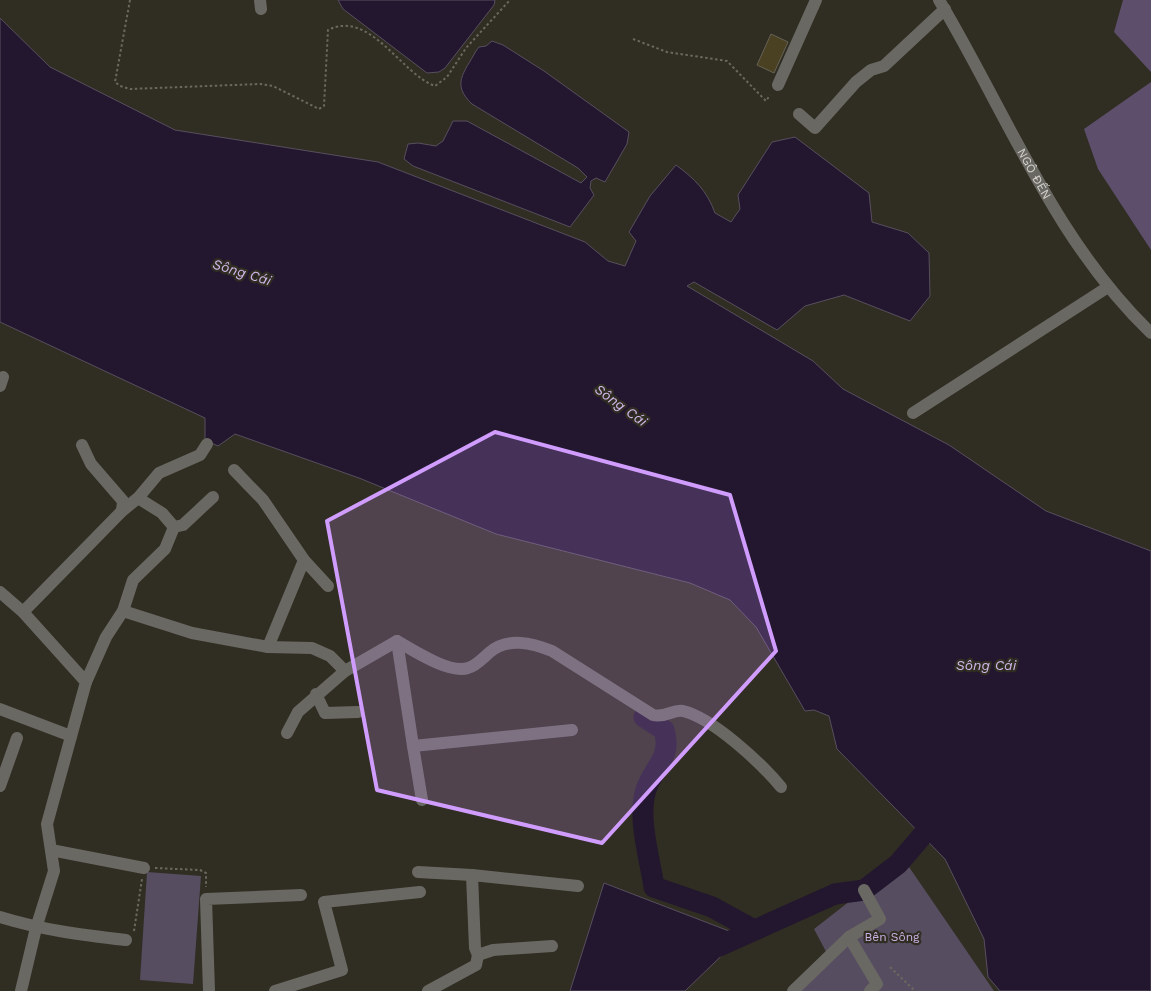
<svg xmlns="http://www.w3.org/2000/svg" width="1151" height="991" viewBox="0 0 1151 991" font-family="'Work Sans',sans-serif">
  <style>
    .green { fill: #564d60 }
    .forest { fill: #5d4f6b }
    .water { fill: #23172f; stroke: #584f5e }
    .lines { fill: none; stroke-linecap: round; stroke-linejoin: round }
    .river { stroke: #23172f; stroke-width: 21 }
    .building { fill: #4a4123; stroke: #666256 }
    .path { stroke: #6b685f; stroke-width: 2; stroke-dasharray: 2.5 2.5; stroke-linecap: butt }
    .minor { stroke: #6a6863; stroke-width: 12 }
    .marked { fill: #d09dff; fill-opacity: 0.2; stroke: #d09dff; stroke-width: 4; stroke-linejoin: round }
    .labels { text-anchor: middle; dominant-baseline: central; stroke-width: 4.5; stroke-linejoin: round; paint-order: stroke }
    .street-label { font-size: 12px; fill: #d5d3cc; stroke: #302d22 }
    .park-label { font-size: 12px; fill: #ccb2e6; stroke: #302d22 }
    .water-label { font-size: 14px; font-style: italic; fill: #d1b7eb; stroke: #302d22 }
  </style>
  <rect width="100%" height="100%" fill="#302d22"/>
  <g class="green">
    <path d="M907 864 994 991H800L831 961 814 929 864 890Z"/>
    <path d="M147 872 201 876 193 984 140 980Z"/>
  </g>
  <g class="forest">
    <path d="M1123 0H1151V72L1114 32Z"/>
    <path d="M1151 82V250L1098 169 1084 129Z"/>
  </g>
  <g class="water">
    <path d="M338 0H495L494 5 445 68 439 72 427 73 343 9Z"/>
    <path d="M0 18 50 67 175 130 378 162 585 242 608 261 625 266 636 241 629 232 650 196 676 165C695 179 707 191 715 213L731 222 740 209 738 195 772 142 795 137 869 193 872 222 908 233 929 253 930 296 910 321 844 295 805 306 777 330 694 282 687 286 813 361 843 389 949 445 1046 511 1151 551V991H1000L988 977 984 939 945 859 837 749 829 716 814 710 805 711 756 627 730 600 690 583 496 534 359 478 235 434 218 446 205 440V418L0 322Z"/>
    <path d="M492 41 503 45 544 71 629 132 627 144 605 182 596 178 591 181 590 188 594 195 570 227 413 166 404 159 408 144 418 143 436 146 443 141 453 121H467L581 183 587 177 578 168 472 104C451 84 464 73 476 51L479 47 486 46Z"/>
    <path d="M604 883 742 936 685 991H570Z"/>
  </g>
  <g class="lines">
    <g class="river">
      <path d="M644 717 664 730C672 756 656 765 647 787 636 814 650 859 654 887L712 907 754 930"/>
      <path d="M717 947 835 894 864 890 898 864 940 815"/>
    </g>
  </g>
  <path class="building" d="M771 34 788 42 774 73 757 65Z"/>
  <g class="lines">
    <g class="path">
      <path d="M130 0 115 82 120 86 130 89 260 84 273 86 319 109 324 106 328 30C370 9 401 74 435 86L447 77 466 48 510 0"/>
      <path d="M633 39 667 52 727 61 766 101 770 95"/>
      <path d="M155 868 200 870 206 873V887"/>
      <path d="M134 931 142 879"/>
      <path d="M890 967 915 991"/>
    </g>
    <g class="minor">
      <path d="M260 0 261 9"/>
      <path id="s1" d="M939 0C1006 112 1055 241 1151 333"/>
      <path d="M778 85 816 0"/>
      <path d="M799 114 815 128 856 82 871 70 884 66 945 9"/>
      <path d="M0 386 3 377"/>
      <path d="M913 413 1108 287"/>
      <path d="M82 445 91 464 123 501 122 511"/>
      <path d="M234 470 263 500 304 560 328 586"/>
      <path d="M138 498 162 513 174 527 183 525 213 497"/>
      <path d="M0 592 23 612 86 682 47 824 54 871 36 928 21 991"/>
      <path d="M123 611 192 633 268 647 312 648 330 656 345 671 298 712 287 733"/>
      <path d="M23 612 122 511 138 498 159 473 200 455 207 444"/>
      <path d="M397 641C413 650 449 674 468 668 476 666 484 657 490 652 508 637 532 643 552 651L653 715C666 718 673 709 683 711 713 718 762 764 781 787"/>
      <path d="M397 641 413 746 572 730"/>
      <path d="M268 647 304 560"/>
      <path d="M345 671 397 641"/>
      <path d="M86 682 106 637 123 611 133 580 165 549 174 527"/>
      <path d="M316 694 325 713 358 712"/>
      <path d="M0 709 71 736"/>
      <path d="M413 746 422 800"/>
      <path d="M0 786 17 738"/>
      <path d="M51 850 144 868"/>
      <path d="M418 872 472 875"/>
      <path d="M864 890 880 919 849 937 877 984 870 991"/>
      <path d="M0 917C42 930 82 935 126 940"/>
      <path d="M478 955 475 948 472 875 578 886"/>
      <path d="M209 991 206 899 301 895"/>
      <path d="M275 991 342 970 324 902 420 892"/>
      <path d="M428 991 476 965 478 955 493 950 552 946"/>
      <path d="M793 991 849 937"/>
    </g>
  </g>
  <path class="marked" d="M495 432 730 495 776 651 602 843 377 790 327 521Z"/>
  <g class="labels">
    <g class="street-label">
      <text stroke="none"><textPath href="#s1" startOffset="198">NGÔ ĐẾN</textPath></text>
    </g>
    <g class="park-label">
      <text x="892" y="937">Bên Sông</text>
    </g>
    <g class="water-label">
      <text transform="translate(242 272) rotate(17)">Sông Cái</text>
      <text transform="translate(621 405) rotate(36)">Sông Cái</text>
      <text x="986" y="665">Sông Cái</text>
    </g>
  </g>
</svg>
